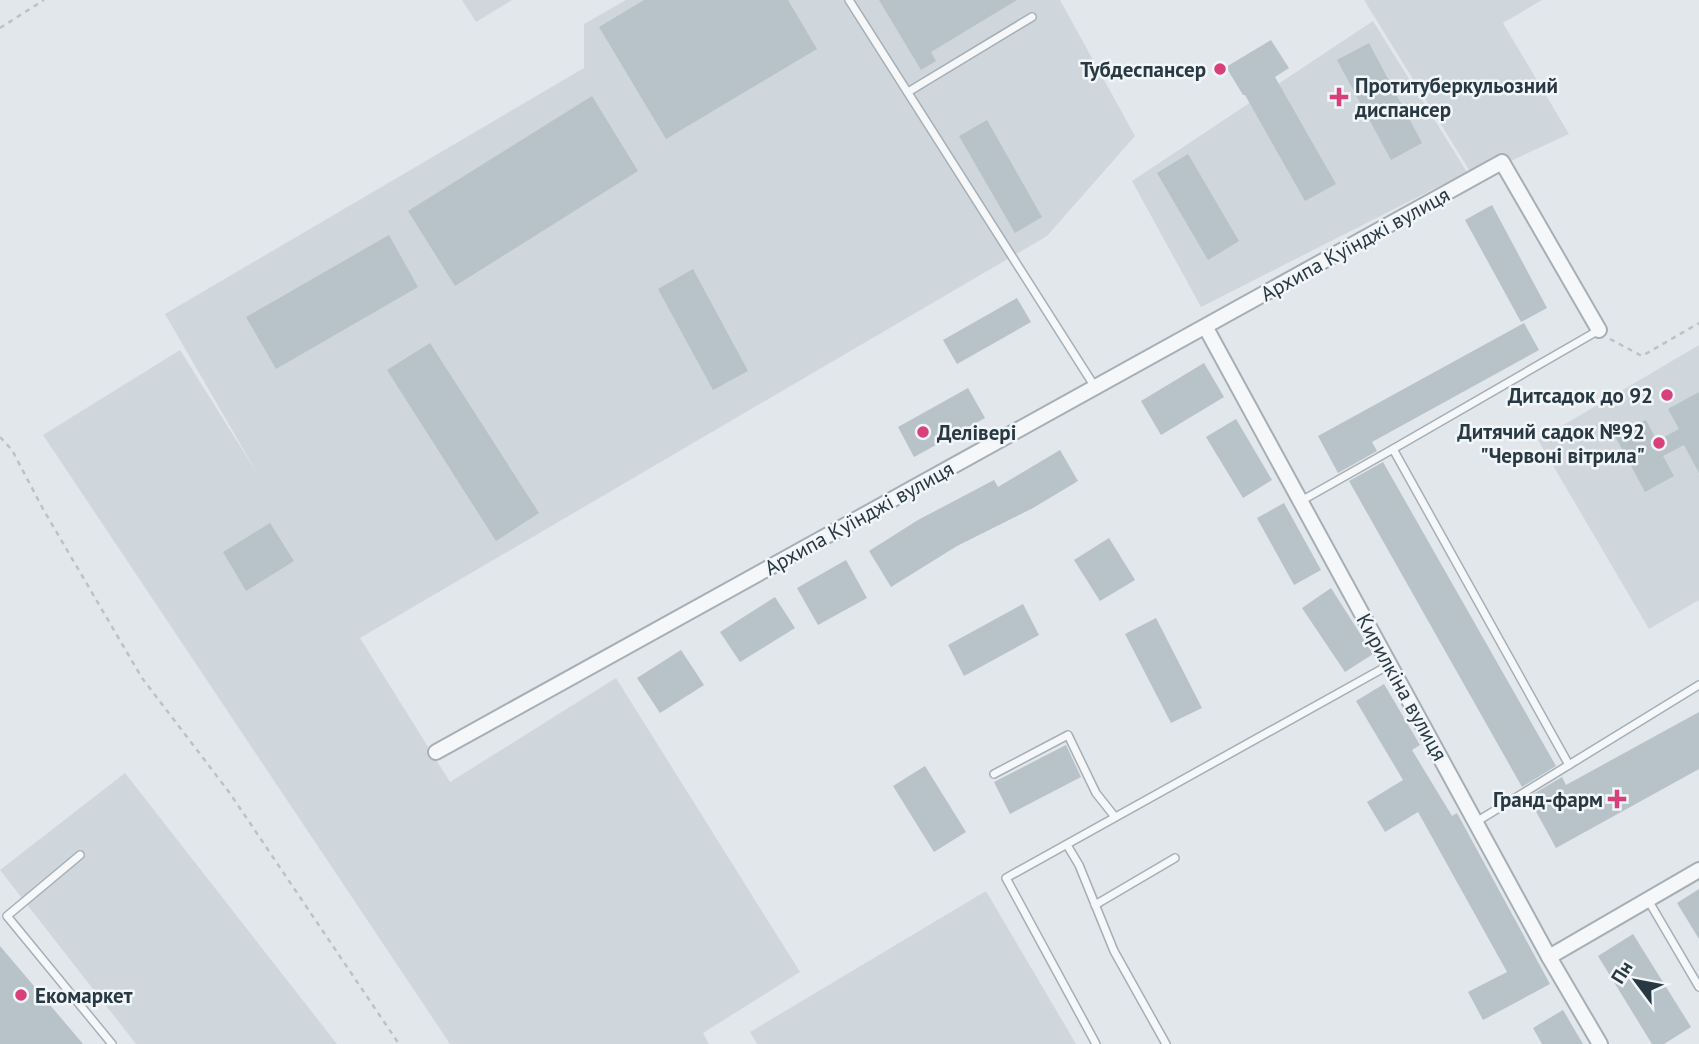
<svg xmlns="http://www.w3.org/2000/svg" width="1699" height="1044" viewBox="0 0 1699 1044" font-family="'PT Sans',sans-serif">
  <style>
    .built { fill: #cfd7dd }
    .building { fill: #b8c2c9 }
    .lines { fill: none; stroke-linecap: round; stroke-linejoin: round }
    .service-casing { stroke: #a6afb6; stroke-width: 10 }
    .minor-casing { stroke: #a6afb6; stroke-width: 18 }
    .path { stroke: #bcc2c6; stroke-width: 2.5; stroke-dasharray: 5 5; stroke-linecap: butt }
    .service { stroke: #f5f7f9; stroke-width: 7 }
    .minor { stroke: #f5f7f9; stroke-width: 14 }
    .poi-dot { fill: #d74079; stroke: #f2f6f8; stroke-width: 2.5 }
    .labels { text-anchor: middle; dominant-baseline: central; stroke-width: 5; stroke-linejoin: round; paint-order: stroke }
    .poi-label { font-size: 21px; font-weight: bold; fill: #283944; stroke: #f2f6f8; text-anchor: end }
    .street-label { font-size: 21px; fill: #283944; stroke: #f2f6f8 }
  </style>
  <rect width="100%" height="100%" fill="#e2e7eb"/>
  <g class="built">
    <path d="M462 0H512L476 22Z"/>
    <path d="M626 0H1060L1135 136 1047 236 360 638 450 782 616 678 800 972 703 1033 709 1044H450L43 435 180 350 257 473 165 314 584 68V24Z"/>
    <path d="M1364 0H1542L1503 23 1569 134 1474 178Z"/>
    <path d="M1373 21 1467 172 1201 307 1132 181Z"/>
    <path d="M1699 345V600L1649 629 1538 440Z"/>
    <path d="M125 773 337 1044H136L0 870Z"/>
    <path d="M986 891 1076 1044H757L750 1032Z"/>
  </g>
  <g class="building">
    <path d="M644 0H788L817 49 666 139 599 27Z"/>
    <path d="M879 0H1017L931 52 936 61 921 70Z"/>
    <path d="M1271 40 1289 68 1275 77 1336 184 1305 201 1245 95H1243L1226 67Z"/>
    <path d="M1369 43 1422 143 1391 160 1337 60Z"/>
    <path d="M592 96 638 171 455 286 408 211Z"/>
    <path d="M987 120 1042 217 1015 233 959 136Z"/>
    <path d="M1188 154 1239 241 1208 260 1157 173Z"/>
    <path d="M1492 205 1547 308 1521 322 1465 220Z"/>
    <path d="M389 235 418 287 276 369 246 317Z"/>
    <path d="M693 269 748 371 713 390 658 289Z"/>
    <path d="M1017 298 1031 322 957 364 943 340Z"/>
    <path d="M1524 323 1539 350 1372 442 1377 451 1338 473 1318 436Z"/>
    <path d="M430 343 539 513 496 541 387 370Z"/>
    <path d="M1204 363 1224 397 1161 435 1141 401Z"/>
    <path d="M968 388 985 418 914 457 898 427Z"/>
    <path d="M1699 392V473L1684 445 1663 456 1674 476 1645 492 1615 436 1646 420 1657 441 1679 429 1668 409Z"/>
    <path d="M1236 419 1272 480 1243 498 1206 437Z"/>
    <path d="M1060 450 1078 481 1033 508 957 546 891 587 869 551 918 520 994 480 998 487Z"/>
    <path d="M1383 462 1556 766 1522 787 1349 481Z"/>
    <path d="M1284 503 1321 570 1294 585 1257 518Z"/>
    <path d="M270 523 294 561 246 591 223 552Z"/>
    <path d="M1109 538 1135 580 1100 601 1074 560Z"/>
    <path d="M846 560 867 598 818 625 797 588Z"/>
    <path d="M1331 588 1373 654 1345 672 1302 608Z"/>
    <path d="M775 597 795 628 740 662 720 632Z"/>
    <path d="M1023 604 1039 635 964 676 948 645Z"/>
    <path d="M1156 618 1202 708 1171 723 1125 634Z"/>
    <path d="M681 650 704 685 660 713 637 678Z"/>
    <path d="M1384 684 1420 745 1412 750 1452 816 1457 813 1550 984 1483 1020 1468 992 1507 972 1418 812 1385 832 1367 802 1403 780 1356 701Z"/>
    <path d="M1699 712V769L1556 848 1528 797 1562 777 1566 785Z"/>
    <path d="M1066 745 1081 777 1010 814 994 782Z"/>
    <path d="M925 766 966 832 934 852 893 786Z"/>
    <path d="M1699 889V939L1677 903Z"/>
    <path d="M1633 934 1691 1027 1664 1044H1652L1598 956Z"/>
    <path d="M0 946 83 1044H0Z"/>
    <path d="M1563 1010 1583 1044H1542L1533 1028Z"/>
  </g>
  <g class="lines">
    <g class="service-casing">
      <g id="service">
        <path d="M849 0 1095 387"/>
        <path d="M908 92 1032 17"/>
        <path d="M1393 449 1599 330"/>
        <path d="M1301 501 1393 449 1569 765"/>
        <path d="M994 774 1068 735 1096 793 1115 817"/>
        <path d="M1476 822 1699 685"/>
        <path d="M1067 845 1079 865 1114 951 1166 1044"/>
        <path d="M80 855 7 916 112 1044"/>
        <path d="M1648 900 1699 987"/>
        <path d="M1095 905 1175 858"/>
        <path d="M1096 1044 1006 878 1389 665"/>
      </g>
    </g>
    <g class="minor-casing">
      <g id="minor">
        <path d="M1206 328 1549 957 1600 1044"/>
        <path d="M436 752 1502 162 1599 330"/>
        <path d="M1549 957 1699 870"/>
      </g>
    </g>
    <g class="path">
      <path d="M0 28 44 0"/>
      <path d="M1610 339 1642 356 1699 323"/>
      <path d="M0 437 12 450 43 509 142 678 229 792 399 1044"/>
    </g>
    <use href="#service" class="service"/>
    <use href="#minor" class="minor"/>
  </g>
  <g class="poi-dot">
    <circle cx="1220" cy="69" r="7"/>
    <path d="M1335.5 86.5h7v7h7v7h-7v7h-7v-7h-7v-7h7z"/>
    <circle cx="1667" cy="395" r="7"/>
    <circle cx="923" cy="432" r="7"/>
    <circle cx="1659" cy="443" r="7"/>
    <path d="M1613.5 788.5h7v7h7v7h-7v7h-7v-7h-7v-7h7z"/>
    <circle cx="21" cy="995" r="7"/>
  </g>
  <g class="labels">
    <g class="poi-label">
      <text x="1206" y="69">Тубдеспансер</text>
      <text x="1355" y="85" text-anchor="start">Протитуберкульозний<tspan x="1355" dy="24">диспансер</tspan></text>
      <text x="1653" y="395">Дитсадок до 92</text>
      <text x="1645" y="431">Дитячий садок №92<tspan x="1645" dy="24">"Червонi вiтрила"</tspan></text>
      <text x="937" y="432" text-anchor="start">Делівері</text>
      <text x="1603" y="799">Гранд-фарм</text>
      <text x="35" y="995" text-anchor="start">Екомаркет</text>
    </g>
    <g class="street-label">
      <text transform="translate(1355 244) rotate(-29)">Архипа Куїнджі вулиця</text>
      <text transform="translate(859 518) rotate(-29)">Архипа Куїнджі вулиця</text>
      <text transform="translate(1402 687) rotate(61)">Кирилкіна вулиця</text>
    </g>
  </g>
  <g transform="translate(1636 981) rotate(302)" stroke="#f2f6f8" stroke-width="5" paint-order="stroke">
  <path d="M0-5L12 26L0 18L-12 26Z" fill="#283944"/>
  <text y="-10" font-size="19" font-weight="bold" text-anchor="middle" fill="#283944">Пн</text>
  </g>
</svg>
